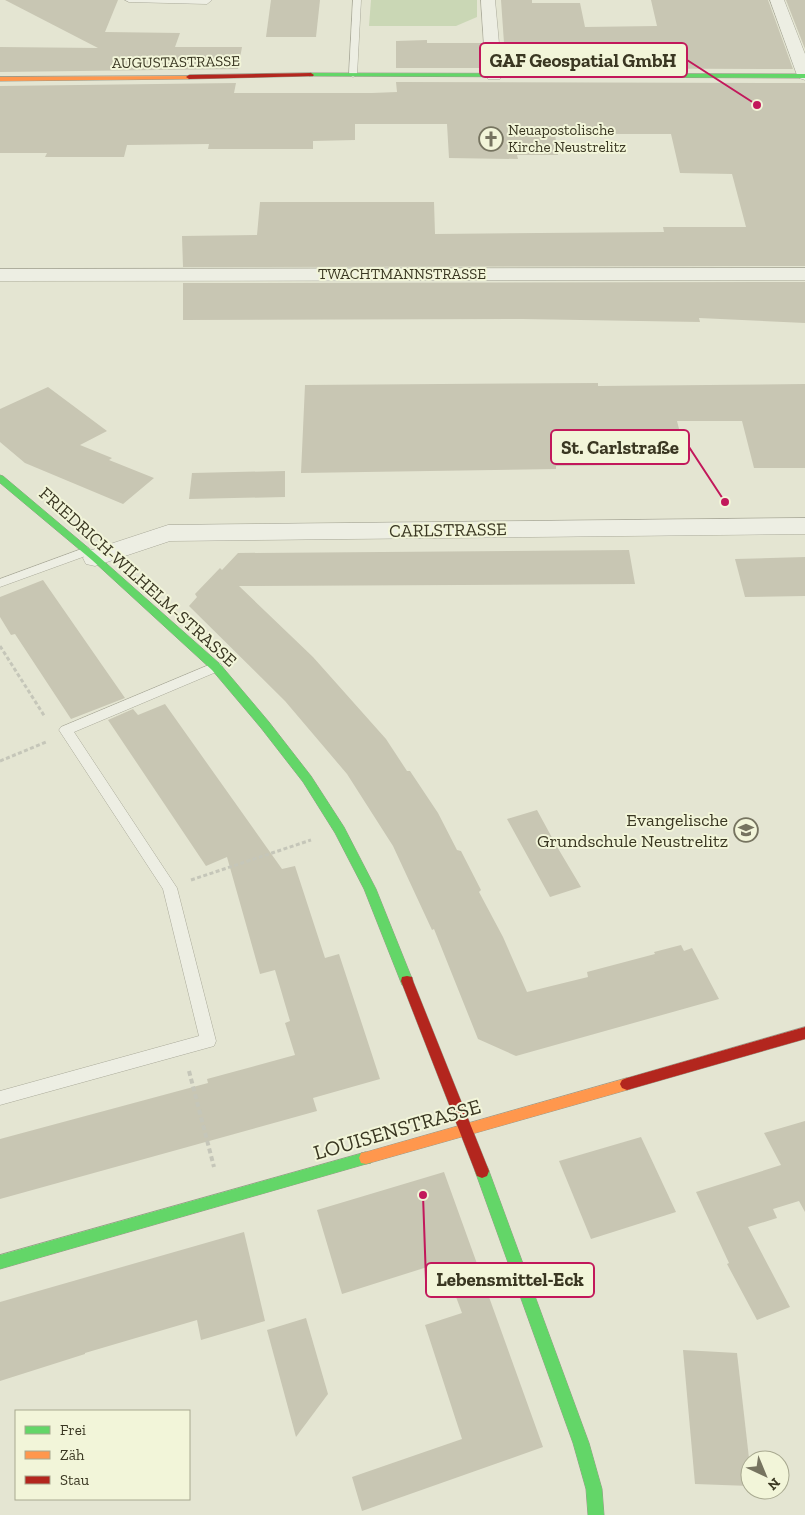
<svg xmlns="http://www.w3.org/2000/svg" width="805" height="1515" viewBox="0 0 805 1515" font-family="'Zilla Slab',serif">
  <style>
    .green { fill: #cad7b5 }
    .building { fill: #c8c6b3 }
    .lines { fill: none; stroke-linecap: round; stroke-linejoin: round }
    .lane-casing { stroke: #aaaa9a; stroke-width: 1 }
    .street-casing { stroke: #aaaa9a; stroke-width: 1 }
    .fast-casing { stroke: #9a9a8a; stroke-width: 1 }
    .slow-casing { stroke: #9a9a8a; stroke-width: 1 }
    .jam-casing { stroke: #9a9a8a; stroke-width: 1 }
    .path-far1 { stroke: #c5c6b9; stroke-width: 3; stroke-dasharray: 4 2.5; stroke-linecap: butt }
    .path { stroke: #c5c6b9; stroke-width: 4; stroke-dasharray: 5 3; stroke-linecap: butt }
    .lane { fill: #edeee3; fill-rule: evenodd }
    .street { fill: #edeee3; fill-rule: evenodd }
    .fast { fill: #63d668; fill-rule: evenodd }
    .slow { fill: #ff974d; fill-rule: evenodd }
    .jam { fill: #b3261e; fill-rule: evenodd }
    .labels { text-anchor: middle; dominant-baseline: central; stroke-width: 4; stroke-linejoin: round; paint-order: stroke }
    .far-street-label { font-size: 15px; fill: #3a3722; stroke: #f2f5d9 }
    .far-poi-label { font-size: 15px; fill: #3a3722; stroke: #f2f5d9; text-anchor: start }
    .street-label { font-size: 18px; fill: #3a3722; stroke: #f2f5d9 }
    .poi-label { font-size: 18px; fill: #3a3722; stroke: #f2f5d9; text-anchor: end }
    .near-street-label { font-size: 21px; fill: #3a3722; stroke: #f2f5d9 }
    .leader { fill: none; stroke: #c2185b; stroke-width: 2 }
    .callout-dot { fill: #c2185b; stroke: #f2f5d9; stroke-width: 2 }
    .callout { fill: #f2f5d9; stroke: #c2185b; stroke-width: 2 }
    .callout-label { font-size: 19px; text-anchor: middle; font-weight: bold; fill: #3a3722 }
  </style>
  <rect width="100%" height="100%" fill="#e4e5d2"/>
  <path class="green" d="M371 0H477V17L456 26H369Z"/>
  <g class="building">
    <path d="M5 0H118L105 32 180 33 175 47H242L238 69 0 72V47L98 48Z"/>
    <path d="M271 0H320L316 37H266Z"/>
    <path d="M501 0H532V3H580L585 27 657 26 651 0H768L793 69 503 68 501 43H504Z"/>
    <path d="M786 0H805V49Z"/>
    <path d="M427 40V43H482L484 68H396V41Z"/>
    <path d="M396 82 805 83V266L183 267 182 236 257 235 260 202H434L435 234 664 232 663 227H746L732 174 680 173 671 134H555L558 155H517L518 159 449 158 447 124H355V140L313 141V149H208L209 144 127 145 124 157H45L47 153H0V86L236 83 234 93H372L397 92Z"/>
    <path d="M805 282V323L699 318 700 322 522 319 183 320V283Z"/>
    <path d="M598 383V386L805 384V468H754L742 421H677L688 464 556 466V469L301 473 305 385Z"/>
    <path d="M48 387 107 431 80 445 112 458 109 460 154 478 123 504 25 463 0 442V409Z"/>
    <path d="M285 471V497L189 499 192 473Z"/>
    <path d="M629 550 635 584 239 586 313 657 386 739 407 771H410L438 813 457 850 461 851 481 890 479 892 503 937 527 992 588 977 587 972 655 954 654 952 681 945 684 951 692 948 719 999 516 1056 478 1039 434 929 432 930 393 846 347 774 285 701 189 606 197 597 195 594 220 568 222 570 238 553Z"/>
    <path d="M805 557V596L745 597 735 559Z"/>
    <path d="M43 580 102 665 125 698 71 719 15 634 11 635 0 617V597Z"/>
    <path d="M165 704 282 869 295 866 325 958 339 954 380 1079 313 1098 317 1111 0 1199V1139L208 1083 207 1079 295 1055 285 1023 290 1021 275 970 260 974 227 857 206 866 108 720 133 709 138 715Z"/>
    <path d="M537 810 556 845 581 887 550 897 507 819Z"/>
    <path d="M805 1121V1212L799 1201 773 1209 777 1218 748 1227 790 1307 757 1320 727 1264 729 1263 696 1192 781 1165 764 1133Z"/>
    <path d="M641 1137 676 1212 591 1239 559 1161Z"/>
    <path d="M444 1172 543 1447 362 1511 352 1477 462 1439 425 1325 462 1313 443 1262 342 1294 317 1210Z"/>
    <path d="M244 1232 265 1321 201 1340 197 1320 85 1353V1354L0 1381V1302Z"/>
    <path d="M306 1318 328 1394 296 1437 267 1330Z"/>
    <path d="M683 1350 737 1353 750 1467V1486L695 1484Z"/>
  </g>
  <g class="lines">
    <g class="lane-casing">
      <g id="lane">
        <path d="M125 0H212L207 4 129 2Z"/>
        <path d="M353 0H361L357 75 353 77 349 75Z"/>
        <path d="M87 547 93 551 91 554 0 587V579Z"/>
        <path d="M216 662 221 664 222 667 221 670 74 732 177 888 216 1041 214 1046 0 1105V1091L199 1036 163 889 59 730 61 727Z"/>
      </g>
    </g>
    <g class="street-casing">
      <g id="street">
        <path d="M481 0H495L502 76 500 79H488L486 76Z"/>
        <path d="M770 0H784L805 54V80L799 78 797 75Z"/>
        <path d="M805 268V280L0 281V269Z"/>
        <path d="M805 518V534L170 541 95 566 86 564 83 558 86 552 168 525Z"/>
      </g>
    </g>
    <g class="fast-casing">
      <g id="fast">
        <path d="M311 73 805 74V78L309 76 308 75Z"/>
        <path d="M0 475 3 476 98 556 220 664 269 722 311 776 344 827 376 889 413 981 412 985 407 986 402 985 364 889 335 833 303 782 261 728 212 670 92 560 0 483Z"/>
        <path d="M366 1152 371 1153 373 1158 371 1163 366 1164 0 1269V1255Z"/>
        <path d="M482 1164 487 1166 489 1171 589 1443 602 1489 604 1515H588L586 1489 573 1443 475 1171 477 1166Z"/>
      </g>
    </g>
    <g class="slow-casing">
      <g id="slow">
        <path d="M191 76V78L189 79 0 81V77Z"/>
        <path d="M627 1078 632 1080 634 1084 632 1088 627 1090 366 1164 361 1163 359 1158 361 1153 366 1152Z"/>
      </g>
    </g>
    <g class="jam-casing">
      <g id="jam">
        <path d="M311 73 314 75 313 76 189 79 186 77 189 75Z"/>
        <path d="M407 976 412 977 413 981 489 1171 487 1176 482 1178 477 1176 475 1171 401 981 402 977Z"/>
        <path d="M805 1027V1039L627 1090 622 1088 620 1084 622 1080 627 1078Z"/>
      </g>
    </g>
    <g class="path-far1">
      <path d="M0 646 45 717"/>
      <path d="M0 761 46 742"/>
      <path d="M191 880 311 840"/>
    </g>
    <path class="path" d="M189 1071 214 1167"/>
    <use href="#lane" class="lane"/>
    <use href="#street" class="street"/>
    <use href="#fast" class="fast"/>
    <use href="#slow" class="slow"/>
    <use href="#jam" class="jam"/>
  </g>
  <defs>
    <g id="church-ring" transform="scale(1.25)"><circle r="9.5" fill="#f2f5d9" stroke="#767460" stroke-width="1.5"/><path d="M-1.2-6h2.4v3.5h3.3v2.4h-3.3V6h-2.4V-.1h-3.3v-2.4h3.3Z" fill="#767460"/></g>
    <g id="school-ring" transform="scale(1.25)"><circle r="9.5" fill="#f2f5d9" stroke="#767460" stroke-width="1.5"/><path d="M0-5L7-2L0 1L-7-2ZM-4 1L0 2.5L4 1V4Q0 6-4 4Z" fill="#767460"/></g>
  </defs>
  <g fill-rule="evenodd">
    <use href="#church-ring" x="491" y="139"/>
    <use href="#school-ring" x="746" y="830"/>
  </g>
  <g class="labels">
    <g class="far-street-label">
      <text transform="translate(176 62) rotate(-1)">AUGUSTASTRASSE</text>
      <text x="402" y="274">TWACHTMANNSTRASSE</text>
    </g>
    <g class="far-poi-label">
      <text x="508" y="130">Neuapostolische<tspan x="508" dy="17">Kirche Neustrelitz</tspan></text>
    </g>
    <g class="street-label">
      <text transform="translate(448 530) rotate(-1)">CARLSTRASSE</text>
      <text transform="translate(138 577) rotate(42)">FRIEDRICH-WILHELM-STRASSE</text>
    </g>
    <g class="poi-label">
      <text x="728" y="820">Evangelische<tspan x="728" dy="21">Grundschule Neustrelitz</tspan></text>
    </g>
    <g class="near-street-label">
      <text transform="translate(397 1129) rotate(-16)">LOUISENSTRASSE</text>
    </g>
  </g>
  <path class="leader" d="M757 105L687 60M725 502L689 447M423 1195L426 1280"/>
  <g class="callout-dot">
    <circle cx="757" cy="105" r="5"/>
    <circle cx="725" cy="502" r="5"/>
    <circle cx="423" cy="1195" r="5"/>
  </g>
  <g class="callout">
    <rect x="480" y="43" width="207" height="34" rx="5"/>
    <rect x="551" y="430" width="138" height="34" rx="5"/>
    <rect x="426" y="1263" width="168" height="34" rx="5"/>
  </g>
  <g class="callout-label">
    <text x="583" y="67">GAF Geospatial GmbH</text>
    <text x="620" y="454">St. Carlstraße</text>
    <text x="510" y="1286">Lebensmittel-Eck</text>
  </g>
  <rect x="15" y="1410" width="175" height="90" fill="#f2f5d9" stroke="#a8a990"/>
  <rect x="25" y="1426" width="25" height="8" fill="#63d668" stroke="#a8a990"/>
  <text x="60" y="1435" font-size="15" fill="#3a3722">Frei</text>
  <rect x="25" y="1451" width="25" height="8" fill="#ff974d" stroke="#a8a990"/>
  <text x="60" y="1460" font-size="15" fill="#3a3722">Zäh</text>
  <rect x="25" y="1476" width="25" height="8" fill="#b3261e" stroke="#a8a990"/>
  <text x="60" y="1485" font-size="15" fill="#3a3722">Stau</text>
  <g transform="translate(765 1475) rotate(136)"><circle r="24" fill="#f2f5d9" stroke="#a8a990"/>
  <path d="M0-4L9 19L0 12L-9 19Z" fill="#767460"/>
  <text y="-8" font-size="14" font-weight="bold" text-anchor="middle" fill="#3a3722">N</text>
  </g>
</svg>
